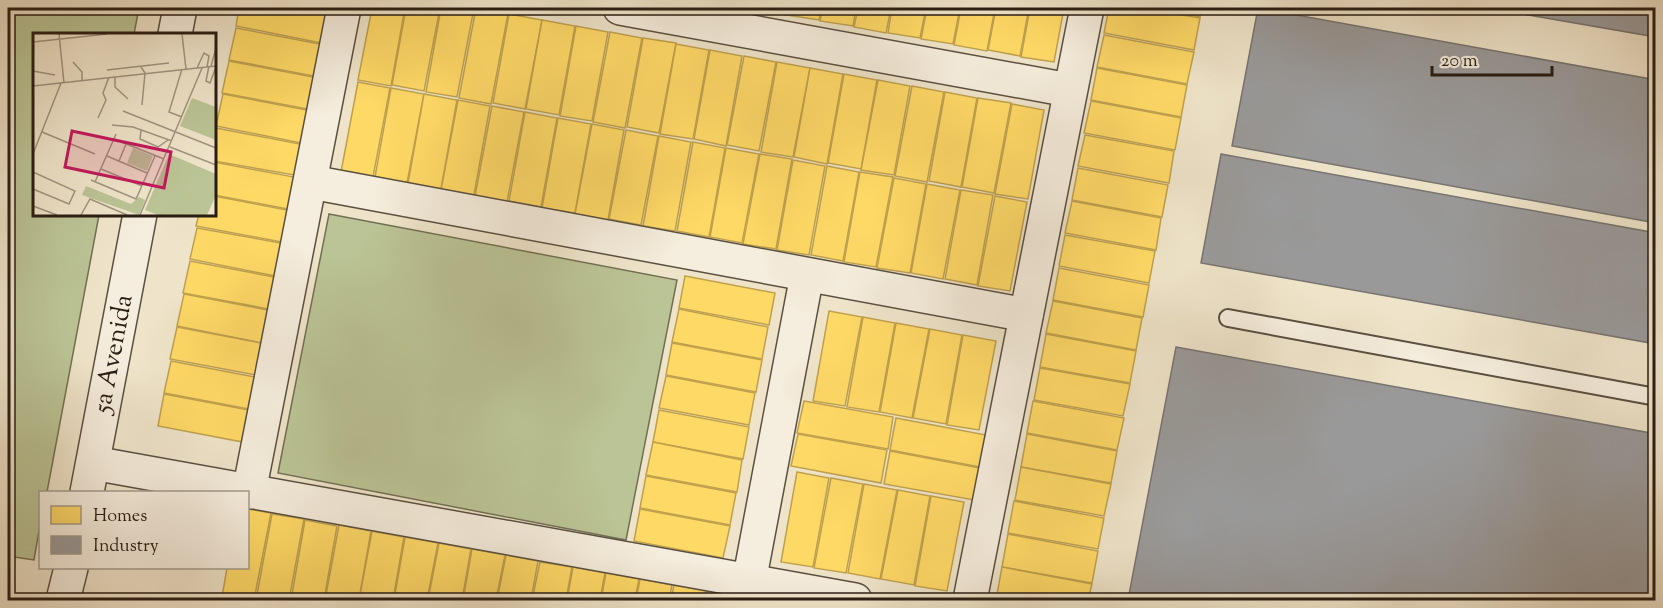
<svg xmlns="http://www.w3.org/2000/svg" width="1663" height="608" viewBox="0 0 1663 608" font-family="'Sorts Mill Goudy',serif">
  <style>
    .green { fill: #bbc496; stroke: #727054; stroke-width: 1.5 }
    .homes { fill: #ffd966; stroke: #bfa14d; stroke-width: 1.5 }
    .industry { fill: #999; stroke: #777471; stroke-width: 1.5 }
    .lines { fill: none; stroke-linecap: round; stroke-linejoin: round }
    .service-casing { stroke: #5a4f41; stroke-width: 20 }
    .minor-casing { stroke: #5a4f41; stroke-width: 36 }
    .tertiary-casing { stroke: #5a4f41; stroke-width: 36 }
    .service { stroke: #f5eddd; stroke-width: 16 }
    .minor { stroke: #f5eddd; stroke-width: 33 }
    .tertiary { stroke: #f5eddd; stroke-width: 33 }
    .labels { text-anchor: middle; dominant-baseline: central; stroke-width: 6; stroke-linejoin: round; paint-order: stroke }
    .street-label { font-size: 26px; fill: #291d13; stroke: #f5eddd }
    .inset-road { fill: none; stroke: #a09481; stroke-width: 1.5 }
    .view { fill: #c2185b; fill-opacity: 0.15; stroke: #c2185b; stroke-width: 3 }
    .inset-edge { fill: none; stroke: #291d13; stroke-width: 3 }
  </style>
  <rect width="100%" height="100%" fill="#efe4ca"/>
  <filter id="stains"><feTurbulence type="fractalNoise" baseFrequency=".00333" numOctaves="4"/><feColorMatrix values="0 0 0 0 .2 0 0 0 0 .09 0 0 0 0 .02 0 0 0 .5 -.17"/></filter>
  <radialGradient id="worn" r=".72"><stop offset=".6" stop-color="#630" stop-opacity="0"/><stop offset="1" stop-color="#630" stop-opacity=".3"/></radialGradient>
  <g class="green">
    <path d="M8 8H139L134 34H34V214L99 215 47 492H40V525L34 560 8 556Z"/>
    <path d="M329 214 677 280 626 540 278 473Z"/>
  </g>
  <g class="homes">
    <path d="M239 8H308L331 12 326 44 236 26Z"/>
    <path d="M372 8H405L391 86 358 80Z"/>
    <path d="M406 8H440L424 91 392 85Z"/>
    <path d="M441 8H474L457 97 426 92Z"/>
    <path d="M476 8 508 14 491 104 459 98Z"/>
    <path d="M753 8H787L785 15Z"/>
    <path d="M788 8H821L819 20 787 15Z"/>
    <path d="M823 8H856L853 26 820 21Z"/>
    <path d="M858 8H891L886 33 854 27Z"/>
    <path d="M892 8H926L920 38 888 33Z"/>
    <path d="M927 8H960L953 44 921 39Z"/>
    <path d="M961 8H995L987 51 954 45Z"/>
    <path d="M996 8H1029L1020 56 988 50Z"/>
    <path d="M1030 8H1064L1054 62 1021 57Z"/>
    <path d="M1109 8H1142L1200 18 1194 50 1104 33Z"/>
    <path d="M1150 8H1202L1200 17Z"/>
    <path d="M509 14 542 20 525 109 493 103Z"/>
    <path d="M542 20 575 26 559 115 526 109Z"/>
    <path d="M576 26 608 32 592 121 560 116Z"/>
    <path d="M236 28 325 45 319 77 229 60Z"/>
    <path d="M610 32 642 38 625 128 593 122Z"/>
    <path d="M1104 35 1194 52 1187 84 1097 67Z"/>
    <path d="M643 38 676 43 659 133 627 127Z"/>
    <path d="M676 44 709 50 693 139 660 134Z"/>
    <path d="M710 50 742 56 726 146 694 139Z"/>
    <path d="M744 56 776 62 759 151 727 145Z"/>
    <path d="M229 61 318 78 313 110 222 93Z"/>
    <path d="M777 62 810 68 793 157 761 152Z"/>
    <path d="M810 68 843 74 827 164 794 157Z"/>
    <path d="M1097 68 1187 85 1181 117 1091 100Z"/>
    <path d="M844 74 877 80 861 169 828 163Z"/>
    <path d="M878 80 910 86 894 175 861 170Z"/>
    <path d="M358 82 390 88 373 177 341 172Z"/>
    <path d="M912 86 944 92 927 182 895 176Z"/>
    <path d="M391 88 424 94 407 183 375 177Z"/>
    <path d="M945 92 977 98 961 187 929 181Z"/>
    <path d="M223 94 312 111 306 144 216 126Z"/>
    <path d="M424 94 457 100 441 189 408 183Z"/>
    <path d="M978 98 1011 103 994 193 962 187Z"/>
    <path d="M458 100 490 106 474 195 441 190Z"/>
    <path d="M1091 101 1181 118 1175 150 1084 133Z"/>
    <path d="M1012 104 1044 110 1028 199 995 194Z"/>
    <path d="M492 106 524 112 507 202 475 196Z"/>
    <path d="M525 112 557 118 541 207 509 201Z"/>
    <path d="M558 118 591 124 575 213 542 208Z"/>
    <path d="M592 124 624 130 608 220 575 214Z"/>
    <path d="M216 128 305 145 300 176 214 161Z"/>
    <path d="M626 130 658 136 641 225 609 219Z"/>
    <path d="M1085 135 1174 151 1169 183 1078 166Z"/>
    <path d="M659 136 691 142 675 231 643 226Z"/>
    <path d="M693 142 725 148 709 237 677 231Z"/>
    <path d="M726 148 759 154 742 243 710 237Z"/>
    <path d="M760 154 792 159 776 249 743 244Z"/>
    <path d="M793 160 825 166 809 255 777 250Z"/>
    <path d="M214 162 299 178 293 210 214 195Z"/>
    <path d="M827 166 859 172 843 261 811 255Z"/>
    <path d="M1078 168 1168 185 1162 217 1072 200Z"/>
    <path d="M860 172 893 177 876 267 844 262Z"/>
    <path d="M894 178 926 184 910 273 877 268Z"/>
    <path d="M927 184 960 190 943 279 911 273Z"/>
    <path d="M961 190 993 195 977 285 945 279Z"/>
    <path d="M214 196 292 211 287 243 196 226 199 214H214Z"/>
    <path d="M995 196 1027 202 1010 291 978 286Z"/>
    <path d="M1072 201 1161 218 1156 250 1065 233Z"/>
    <path d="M197 228 286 244 280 277 190 259Z"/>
    <path d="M1065 235 1155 251 1149 283 1059 266Z"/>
    <path d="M190 261 279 278 274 310 183 293Z"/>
    <path d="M1059 268 1149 285 1143 317 1053 300Z"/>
    <path d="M685 276 775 293 769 325 679 308Z"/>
    <path d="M184 294 273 311 267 344 177 326Z"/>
    <path d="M1053 301 1142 318 1136 350 1046 333Z"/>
    <path d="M679 309 768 327 762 359 672 342Z"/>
    <path d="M829 311 862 317 845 406 813 401Z"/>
    <path d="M863 317 895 323 879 412 847 407Z"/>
    <path d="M896 323 929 329 912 418 880 412Z"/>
    <path d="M177 327 266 344 261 376 170 359Z"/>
    <path d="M930 329 962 335 946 424 913 418Z"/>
    <path d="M1046 334 1136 351 1130 383 1040 367Z"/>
    <path d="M963 335 996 341 979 430 947 425Z"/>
    <path d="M672 343 762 360 756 392 666 375Z"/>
    <path d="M171 361 260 378 254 410 164 393Z"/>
    <path d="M1040 368 1130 384 1123 416 1034 400Z"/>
    <path d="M666 376 755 393 749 425 659 408Z"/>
    <path d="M164 394 254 411 248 443 158 426Z"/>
    <path d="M804 401 893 417 888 449 797 433Z"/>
    <path d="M1033 401 1124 418 1117 450 1027 433Z"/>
    <path d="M659 410 749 427 743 459 653 442Z"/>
    <path d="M896 418 986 435 980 467 890 450Z"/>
    <path d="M798 434 887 450 881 483 791 466Z"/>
    <path d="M1027 434 1117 451 1111 483 1021 467Z"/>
    <path d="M653 442 742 460 737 492 646 475Z"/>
    <path d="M890 451 980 468 974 500 884 484Z"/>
    <path d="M1021 467 1111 484 1104 516 1015 500Z"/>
    <path d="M797 472 829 478 813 567 781 562Z"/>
    <path d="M646 476 736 493 730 525 640 508Z"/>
    <path d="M831 478 863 484 846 573 814 568Z"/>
    <path d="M864 484 897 490 880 579 848 573Z"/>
    <path d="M898 490 930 496 914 585 881 579Z"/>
    <path d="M931 496 964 502 947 591 915 586Z"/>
    <path d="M1014 501 1104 518 1098 549 1008 533Z"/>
    <path d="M248 509 271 513 254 600H239L222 597 227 568H248Z"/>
    <path d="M640 509 730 526 723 558 634 541Z"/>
    <path d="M272 514 304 519 289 600H256Z"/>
    <path d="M305 520 337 526 324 600H291Z"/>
    <path d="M339 525 371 531 359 600H325Z"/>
    <path d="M372 531 404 537 393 600H359Z"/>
    <path d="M1008 534 1098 551 1092 583 1002 567Z"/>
    <path d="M405 537 438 543 427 600H394Z"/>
    <path d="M439 543 471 549 462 600H428Z"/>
    <path d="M472 549 505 555 496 600H463Z"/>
    <path d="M506 555 538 561 531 600H497Z"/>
    <path d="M540 562 572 567 566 600H532Z"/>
    <path d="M573 567 605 573 600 600H567Z"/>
    <path d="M1002 567 1092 584 1088 600H996Z"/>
    <path d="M606 573 639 579 635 600H601Z"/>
    <path d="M640 579 672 585 669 600H636Z"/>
    <path d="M674 585 706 591 704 600H671Z"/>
    <path d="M707 591 740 597 739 600H706Z"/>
    <path d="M740 597 759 600H740Z"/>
  </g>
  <g class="industry">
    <path d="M1258 8 1656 80V223L1232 146Z"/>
    <path d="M1488 8H1656V37Z"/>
    <path d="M1221 154 1656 233V344L1201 263Z"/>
    <path d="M1176 347 1656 434V600H1128Z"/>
  </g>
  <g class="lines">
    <g class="service-casing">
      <path id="service" d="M1228 318 1656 397"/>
    </g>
    <g class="minor-casing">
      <g id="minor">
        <path d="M620 8 1069 90"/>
        <path d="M311 182 1026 315"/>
        <path d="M93 463 855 600"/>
        <path d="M249 492 344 8"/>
        <path d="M749 582 807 275"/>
        <path d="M970 600 1087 8"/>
      </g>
    </g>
    <g class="tertiary-casing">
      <g id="tertiary">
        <path d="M175 34 180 8"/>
        <path d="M87 492 140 214"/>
        <path d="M63 600 71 568"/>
      </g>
    </g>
    <use href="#service" class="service"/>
    <use href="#minor" class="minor"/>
    <use href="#tertiary" class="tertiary"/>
  </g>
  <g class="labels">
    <g class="street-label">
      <text transform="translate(114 354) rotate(-79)">5a Avenida</text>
    </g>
  </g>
  <g transform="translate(33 33)">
    <rect width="183" height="183" fill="#efe4ca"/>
    <path d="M159 65 183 74V107L147 93ZM100 115 120 123 114 138 94 130ZM136 121 183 141V162L174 182H125L112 177ZM53 153 98 171 106 164 112 167 106 182 49 162Z" fill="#bbc496"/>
    <path class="inset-road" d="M26 1 31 50M149 1 153 36M0 9 74 1M40 29 49 39V48M176 33 173 48 177 50 183 34M178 33 183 15M108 34 112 40 109 72M164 35 171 20 176 23 174 34M74 37 136 30M0 38 22 42M82 44V54L95 66M0 53 183 33M90 78 183 115M149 84 136 79 149 36M65 85 73 67 70 60 76 44M79 92 100 94 139 108M108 97 107 106 125 114 135 107M9 99 62 121M81 106 131 126M137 114 183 132M0 121 28 50M74 123 114 140M86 128 93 111M68 136 109 153M0 139 42 158 36 171 0 156M58 147 103 166 122 123M62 149 83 101M0 173 24 182M48 182 57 166 94 182M107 182 169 35"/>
    <path class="view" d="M39 98 138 119 131 155 32 134Z"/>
    <rect width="183" height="183" class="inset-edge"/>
  </g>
  <rect width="1663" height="608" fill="none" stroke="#efe4ca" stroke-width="30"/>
  <rect x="9" y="9" width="1645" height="590" fill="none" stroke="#291d13" stroke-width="3"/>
  <rect x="15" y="15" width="1633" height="578" fill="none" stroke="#291d13" stroke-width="1.5"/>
  <rect x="39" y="491" width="210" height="78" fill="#f5eddd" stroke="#a39a8c" stroke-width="1.5"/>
  <rect x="51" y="506" width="30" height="18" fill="#ffd966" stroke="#a39a8c" stroke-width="1.5"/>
  <text x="93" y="521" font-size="18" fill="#291d13">Homes</text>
  <rect x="51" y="536" width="30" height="18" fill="#999999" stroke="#a39a8c" stroke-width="1.5"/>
  <text x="93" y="551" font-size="18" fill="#291d13">Industry</text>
  <path d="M1432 66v9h120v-9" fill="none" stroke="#291d13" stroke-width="3"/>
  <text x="1441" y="66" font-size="18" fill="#291d13" stroke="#f5eddd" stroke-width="4.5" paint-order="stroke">20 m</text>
  <rect width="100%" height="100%" filter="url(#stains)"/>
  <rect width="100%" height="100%" fill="url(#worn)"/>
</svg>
